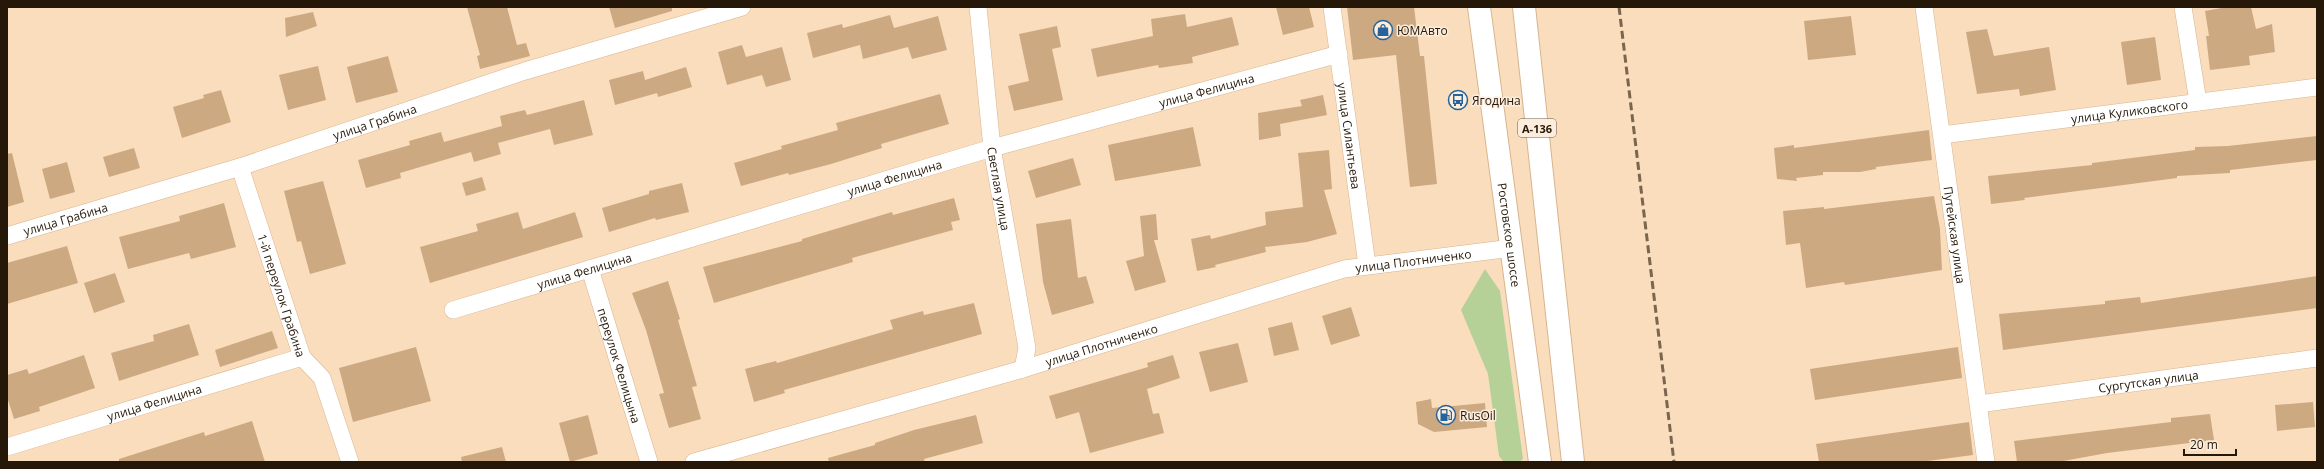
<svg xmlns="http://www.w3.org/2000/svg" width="2324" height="469" viewBox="0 0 2324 469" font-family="'Open Sans',sans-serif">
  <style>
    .green { fill: #b5d197 }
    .building { fill: #cda982 }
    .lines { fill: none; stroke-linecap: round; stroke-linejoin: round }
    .minor-casing { stroke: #d8b48d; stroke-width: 18 }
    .highway-casing { stroke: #d8b48d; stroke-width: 24 }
    .minor { stroke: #fff; stroke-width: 17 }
    .highway { stroke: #fff; stroke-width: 22 }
    .rail { stroke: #796550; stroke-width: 3; stroke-dasharray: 8 4; stroke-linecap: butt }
    .labels { text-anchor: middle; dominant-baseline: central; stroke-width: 3; stroke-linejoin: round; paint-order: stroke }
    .shield { fill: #fceddd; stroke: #665849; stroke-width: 1 }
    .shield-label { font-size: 11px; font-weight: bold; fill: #251809 }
    .poi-label { font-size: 12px; fill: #251809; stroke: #fceddd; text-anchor: start }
    .street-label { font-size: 12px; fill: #251809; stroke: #fceddd }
  </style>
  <rect width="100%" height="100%" fill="#faddbd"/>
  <path class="green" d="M1485 269 1500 291 1523 459 1519 462H1504L1499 456 1488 374 1461 310Z"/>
  <g class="building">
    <path d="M467 7H507L517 45 526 43 530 56 480 69 477 56 480 55Z"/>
    <path d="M609 7H672V11L615 28Z"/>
    <path d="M1276 7H1309L1314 27 1283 35Z"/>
    <path d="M1347 7H1414L1420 56H1424L1437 184 1410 187 1396 55 1353 60Z"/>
    <path d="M2227 7H2251L2256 29 2272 24 2275 52 2249 56 2250 65 2210 70 2206 36H2209L2205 11Z"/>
    <path d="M313 12 317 26 286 37 285 18Z"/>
    <path d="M1185 14 1187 27 1232 17 1239 45 1192 57 1193 63 1159 68 1158 65 1097 77 1091 49 1153 36 1151 19Z"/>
    <path d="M890 15 894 28 938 16 947 50 912 59 908 47 863 59 860 45 813 58 807 33 842 24 843 28Z"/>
    <path d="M1851 16 1856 55 1808 60 1804 21Z"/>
    <path d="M1057 26 1061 47 1052 49 1063 100 1014 111 1008 86 1029 81 1019 34Z"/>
    <path d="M1987 29 1994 56 2049 47 2056 90 2020 96 2019 89 1977 94 1966 32Z"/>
    <path d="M2155 37 2161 80 2127 85 2121 42Z"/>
    <path d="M742 45 746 57 782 47 791 80 766 87 762 75 727 85 718 52Z"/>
    <path d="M388 56 398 92 356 103 347 67Z"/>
    <path d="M318 66 326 100 288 110 279 75Z"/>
    <path d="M686 67 692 87 658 97 657 93 615 105 609 80 643 71 645 80Z"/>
    <path d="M221 90 231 122 182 138 173 107 204 98 203 95Z"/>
    <path d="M940 94 949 124 881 144 882 148 831 164 789 175 788 173 741 186 734 163 782 149 781 146 838 130 836 123Z"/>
    <path d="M1323 95 1327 115 1280 124 1281 136 1259 140 1258 113 1302 106 1300 100Z"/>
    <path d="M584 100 593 135 554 145 550 129 498 143 501 154 474 162 471 152 400 173 401 178 366 188 358 160 410 145 409 141 441 132 444 142 502 126 500 116 525 110 527 115Z"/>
    <path d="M1193 127 1201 166 1115 181 1108 145Z"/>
    <path d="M1929 130 1932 160 1876 167V169L1860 172H1823V175L1796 178 1797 181 1777 179 1774 148 1794 145V148Z"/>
    <path d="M2317 136V160L2230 170V173L2177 176V178L2024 198 2025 200 1991 204 1988 176 2092 165V163L2195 150V147L2228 146Z"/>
    <path d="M134 148 140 168 109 177 103 157Z"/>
    <path d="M1329 150 1332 189 1324 190 1337 234 1307 242 1265 247 1266 252 1215 265 1216 267 1197 271 1191 239 1210 235 1211 239 1266 225 1265 212 1303 207 1298 153Z"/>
    <path d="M12 153 24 202 7 207V154Z"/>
    <path d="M1073 158 1081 185 1036 198 1028 171Z"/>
    <path d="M67 162 75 192 50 199 42 169Z"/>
    <path d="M482 177 486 190 466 196 462 183Z"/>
    <path d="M323 181 346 264 310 274 301 241 297 242 284 191Z"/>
    <path d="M682 183 689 212 656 220 655 218 609 232 602 208 649 194V191Z"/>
    <path d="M1934 196 1940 229 1942 270 1845 285 1844 282 1806 288 1800 243 1786 245 1783 211 1824 207V209Z"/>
    <path d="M954 198 960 220 951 222 953 230 852 258 853 262 714 303 703 267 802 241V239L892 212 893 215Z"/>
    <path d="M224 203 236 247 191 259 189 253 128 269 119 237 180 221 179 216Z"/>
    <path d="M518 212 523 229 575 212 583 237 430 283 420 247 478 231 476 224Z"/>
    <path d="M1156 214 1158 240H1154L1166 282 1135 291 1126 261 1144 256 1140 216Z"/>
    <path d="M1071 219 1078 278 1086 276 1094 303 1052 315 1043 282 1036 224Z"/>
    <path d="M67 246 78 283 7 304V263Z"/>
    <path d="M115 273 125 302 94 313 84 283Z"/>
    <path d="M2317 276V308L2003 350 1999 314 2105 304V301L2140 297 2141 303Z"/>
    <path d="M668 281 680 319 678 320 697 386 692 387 701 419 669 428 659 394 664 393 646 330 632 293Z"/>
    <path d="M974 303 982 334 784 390 785 393 754 402 745 369 776 361 777 363 893 329 890 320 923 311 924 315Z"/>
    <path d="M1351 307 1360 336 1331 345 1322 316Z"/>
    <path d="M1292 322 1299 350 1274 356 1268 328Z"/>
    <path d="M189 324 199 355 119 381 111 353 154 341 153 335Z"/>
    <path d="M272 331 278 348 220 367 215 350Z"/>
    <path d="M1238 343 1248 382 1210 392 1199 352Z"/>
    <path d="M416 347 431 401 353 422 339 368Z"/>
    <path d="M1958 347 1962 378 1815 400 1810 369Z"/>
    <path d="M84 355 95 388 39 407 40 411 14 419 7 397V375L27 369 29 374Z"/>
    <path d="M1173 355 1180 378 1147 389 1153 414 1159 413 1164 433 1090 453 1079 412 1056 419 1049 396 1148 367 1147 363Z"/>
    <path d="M1431 399 1432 408 1485 403 1487 427 1434 432 1418 424 1416 402Z"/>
    <path d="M2313 402 2315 427 2277 431 2275 405Z"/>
    <path d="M2210 414 2214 440 2107 453 2058 462H2017L2014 441 2171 422V418Z"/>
    <path d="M588 415 598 454 570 462 559 423Z"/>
    <path d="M976 415 983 443 924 459 925 462H829L828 458 875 445V443L914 430Z"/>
    <path d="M252 421 265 462H119V459L204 432 205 436Z"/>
    <path d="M1969 422 1973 455 1920 462H1819L1816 444Z"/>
    <path d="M502 447 506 462H462L461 457Z"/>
  </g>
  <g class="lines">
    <g class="minor-casing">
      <g id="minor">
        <path id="s1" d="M978 7 992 148 1027 348 1023 369"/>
        <path id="s2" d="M1332 7 1367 265"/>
        <path id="s3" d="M1924 7 1986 462"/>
        <path d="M2183 7 2198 102"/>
        <path id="s4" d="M1942 135 2317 87"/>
        <path id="s5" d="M240 167 302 357 322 378 350 462"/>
        <path id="s6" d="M7 236 240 167 525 71 742 7"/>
        <path id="s7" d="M590 269 649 462"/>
        <path id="s8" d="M453 310 992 148 1339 54"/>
        <path id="s9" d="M1979 404 2317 358"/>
        <path id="s10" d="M7 447 302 357"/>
        <path id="s11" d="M694 462 1023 369 1344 269 1512 248"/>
      </g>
    </g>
    <g class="highway-casing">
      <g id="highway">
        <path id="s12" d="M1479 7 1540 462"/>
        <path d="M1524 7 1573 462"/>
      </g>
    </g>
    <use href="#minor" class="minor"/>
    <use href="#highway" class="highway"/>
    <path class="rail" d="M1619 7 1674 462"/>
  </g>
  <defs>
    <g id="shop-ring" transform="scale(1)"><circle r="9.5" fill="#fceddd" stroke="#26639a" stroke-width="1.5"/><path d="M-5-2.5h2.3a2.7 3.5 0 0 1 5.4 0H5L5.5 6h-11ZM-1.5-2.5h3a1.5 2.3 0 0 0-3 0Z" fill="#26639a"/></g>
    <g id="bus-ring" transform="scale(1)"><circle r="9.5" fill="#fceddd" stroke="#26639a" stroke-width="1.5"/><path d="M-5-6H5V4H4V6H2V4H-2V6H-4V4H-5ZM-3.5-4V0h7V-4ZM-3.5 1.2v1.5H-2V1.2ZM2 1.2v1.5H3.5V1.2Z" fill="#26639a"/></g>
    <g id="fuel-ring" transform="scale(1)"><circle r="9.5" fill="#fceddd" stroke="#26639a" stroke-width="1.5"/><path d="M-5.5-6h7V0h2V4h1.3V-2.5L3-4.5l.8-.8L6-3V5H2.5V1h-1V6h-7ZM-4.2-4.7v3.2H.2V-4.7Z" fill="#26639a"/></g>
  </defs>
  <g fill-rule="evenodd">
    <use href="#shop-ring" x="1383" y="30"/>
    <use href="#bus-ring" x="1458" y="100"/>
    <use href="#fuel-ring" x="1446" y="415"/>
  </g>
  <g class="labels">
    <rect class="shield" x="1518" y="119" width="38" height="18" rx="3"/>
    <g class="shield-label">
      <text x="1537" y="128">А-136</text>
    </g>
    <g class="poi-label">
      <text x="1397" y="30">ЮМАвто</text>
      <text x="1472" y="100">Ягодина</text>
      <text x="1460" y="415">RusOil</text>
    </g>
    <g class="street-label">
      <text stroke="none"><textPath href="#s8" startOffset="785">улица Фелицина</textPath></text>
      <text stroke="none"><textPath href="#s4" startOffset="189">улица Куликовского</textPath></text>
      <text stroke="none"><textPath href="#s6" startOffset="385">улица Грабина</textPath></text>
      <text stroke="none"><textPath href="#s2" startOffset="130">улица Силантьева</textPath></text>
      <text stroke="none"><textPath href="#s8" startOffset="461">улица Фелицина</textPath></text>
      <text stroke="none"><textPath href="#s1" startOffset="183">Светлая улица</textPath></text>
      <text stroke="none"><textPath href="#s6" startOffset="61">улица Грабина</textPath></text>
      <text stroke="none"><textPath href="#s12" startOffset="230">Ростовское шоссе</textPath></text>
      <text stroke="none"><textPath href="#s3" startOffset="230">Путейская улица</textPath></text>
      <text stroke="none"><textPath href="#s11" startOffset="748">улица Плотниченко</textPath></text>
      <text stroke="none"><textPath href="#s8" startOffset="137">улица Фелицина</textPath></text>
      <text stroke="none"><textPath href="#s5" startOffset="135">1-й переулок Грабина</textPath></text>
      <text stroke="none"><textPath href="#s11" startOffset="424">улица Плотниченко</textPath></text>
      <text stroke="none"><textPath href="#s7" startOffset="101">переулок Фелицына</textPath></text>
      <text stroke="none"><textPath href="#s9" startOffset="171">Сургутская улица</textPath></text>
      <text stroke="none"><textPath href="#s10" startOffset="154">улица Фелицина</textPath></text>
    </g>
  </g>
  <rect width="2324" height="469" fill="none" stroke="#251809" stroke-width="16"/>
  <path d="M2184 449v6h52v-6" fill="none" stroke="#251809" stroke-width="2"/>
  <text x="2190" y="449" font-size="12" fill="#251809" stroke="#fceddd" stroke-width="3" paint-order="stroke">20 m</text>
</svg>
